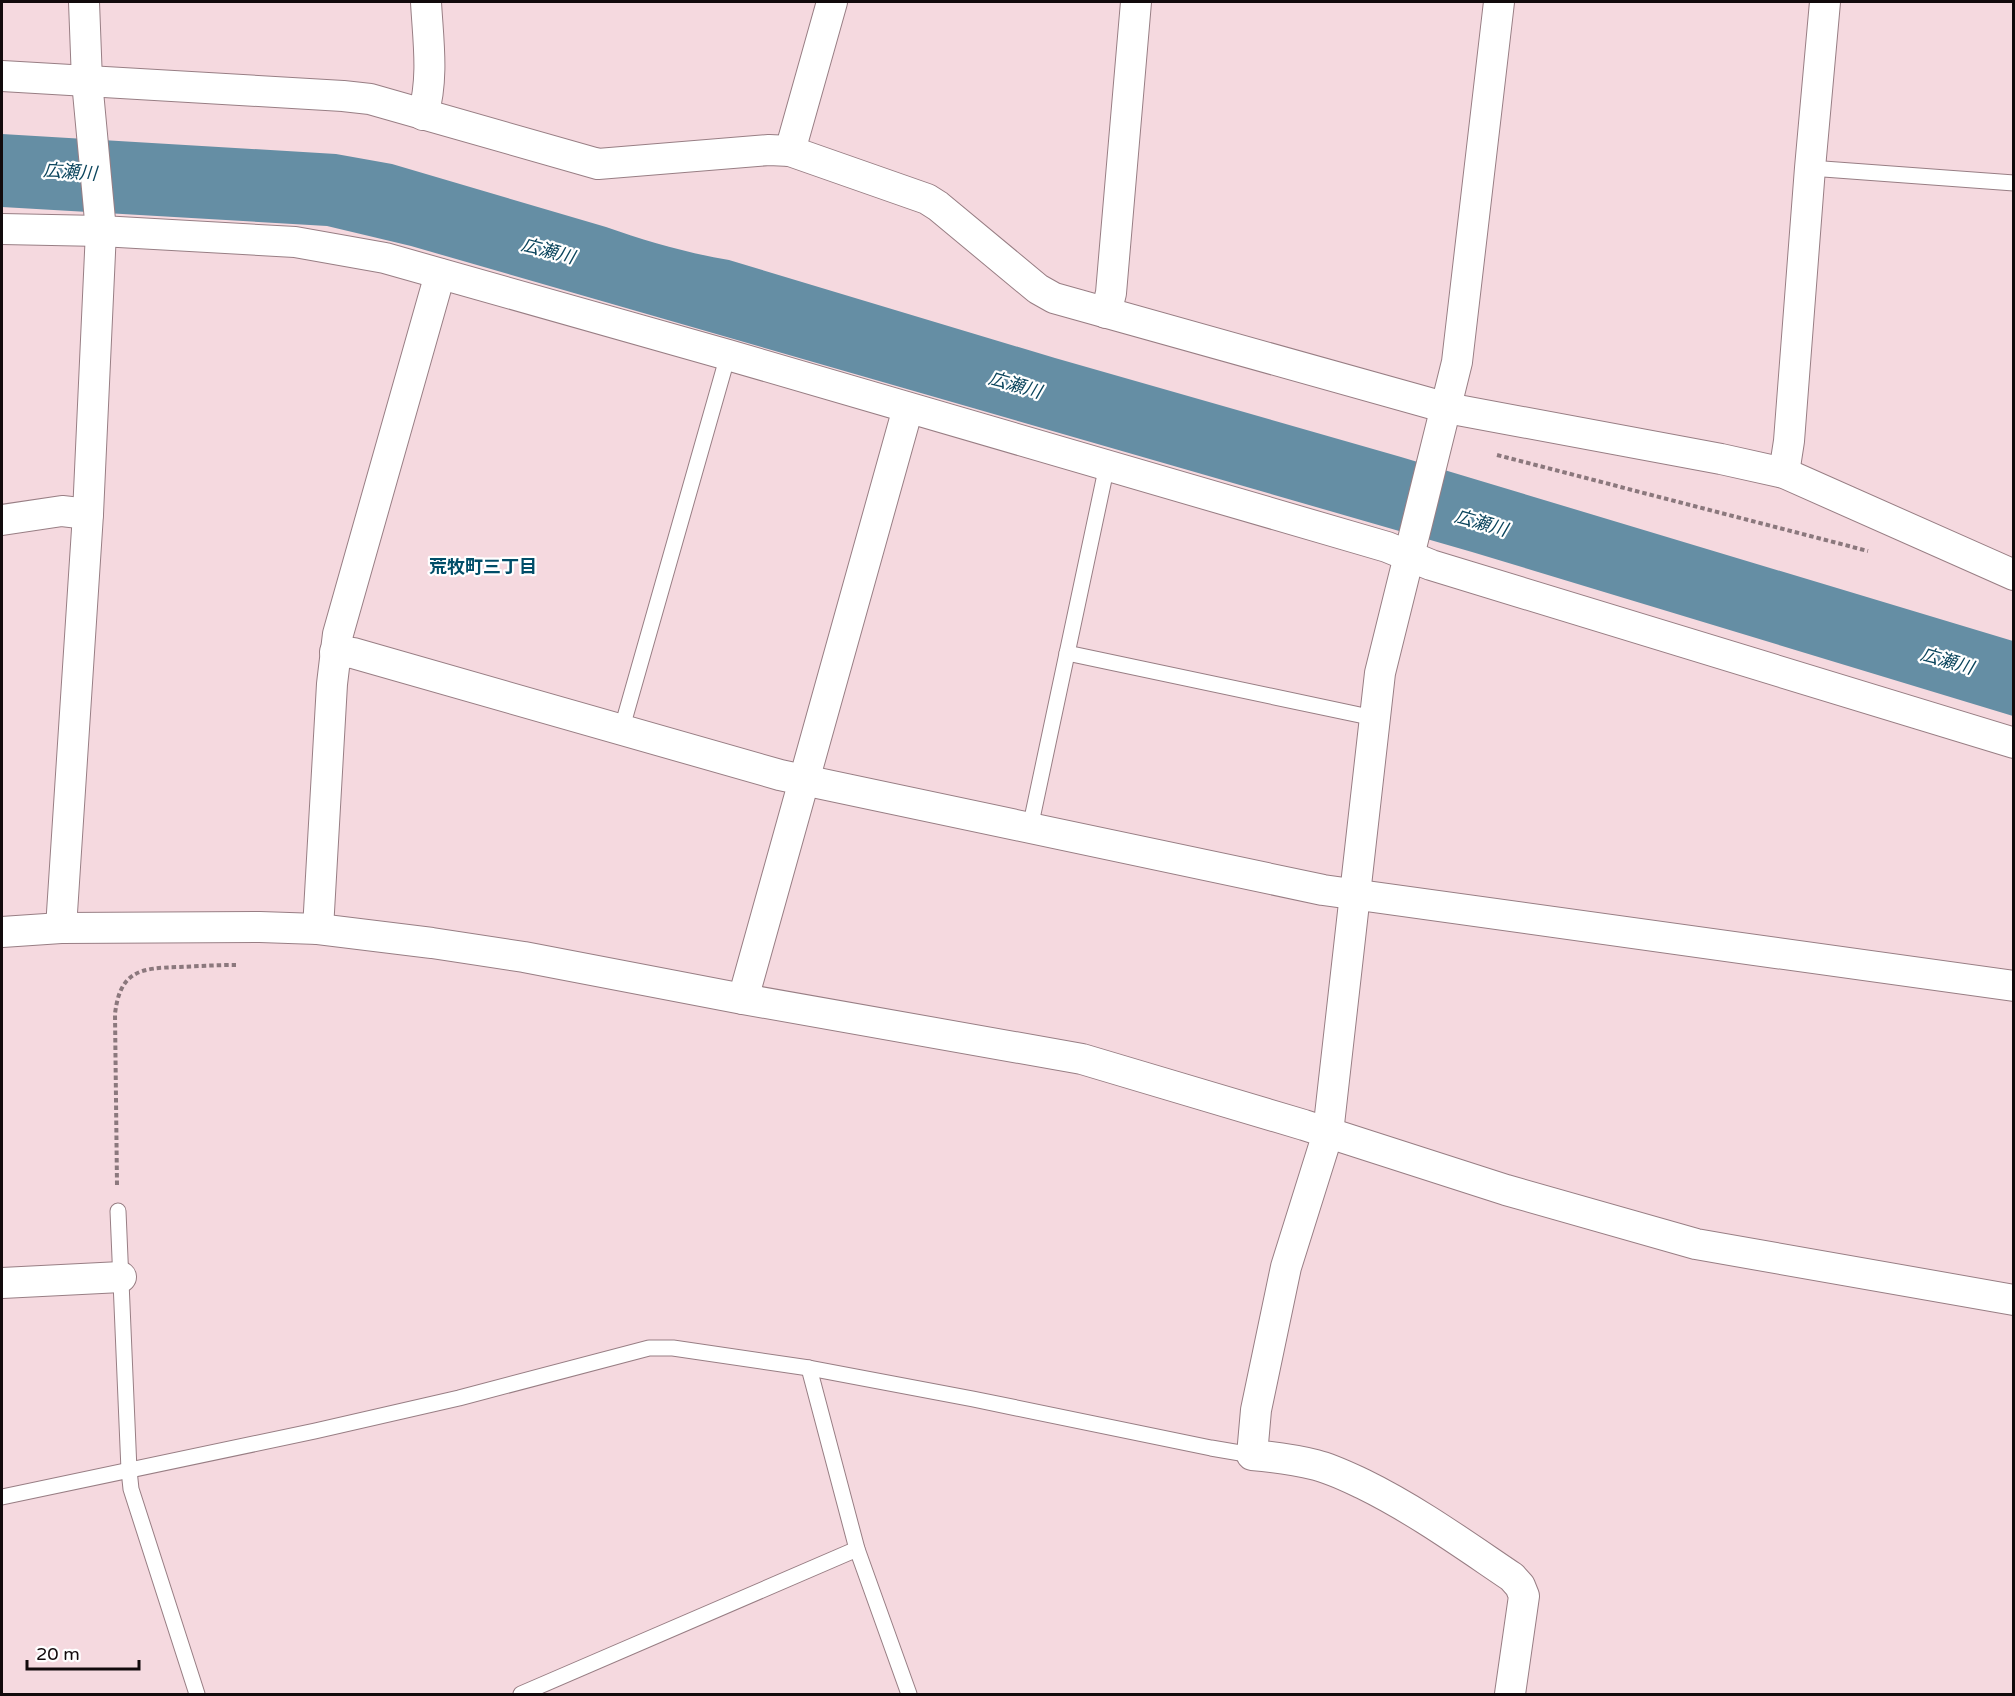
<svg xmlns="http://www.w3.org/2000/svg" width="2015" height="1696" viewBox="0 0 2015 1696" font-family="'Varela Round','Noto Sans JP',sans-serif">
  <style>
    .water { fill: #658ea4 }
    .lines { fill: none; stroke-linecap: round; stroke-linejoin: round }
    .service-casing { stroke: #987e84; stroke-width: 17 }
    .minor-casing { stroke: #987e84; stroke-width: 32 }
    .path { stroke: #8b787d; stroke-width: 4; stroke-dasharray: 4.5 3; stroke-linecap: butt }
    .service { stroke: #fff; stroke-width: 15 }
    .minor { stroke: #fff; stroke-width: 30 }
    .labels { text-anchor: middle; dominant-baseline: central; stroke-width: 4.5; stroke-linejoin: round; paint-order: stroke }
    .water-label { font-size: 18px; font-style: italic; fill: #0b455d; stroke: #fff }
    .neighbourhood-label { font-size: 18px; font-weight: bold; fill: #004d68; stroke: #fff }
  </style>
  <rect width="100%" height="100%" fill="#f5d9df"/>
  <path class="water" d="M2 134 336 154 392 164 606 227C646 241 687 253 729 260L1055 358 1401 457 2013 641V716L1472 552 411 246 327 226 2 207Z"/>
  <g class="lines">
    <g class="service-casing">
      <g id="service">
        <path d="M1810 168 2014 183"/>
        <path d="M1067 653 1374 718"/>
        <path d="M621 731 728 355"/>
        <path d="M1030 828 1107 465"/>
        <path d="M118 1211 129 1470 131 1489 197 1694"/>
        <path d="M809 1368 857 1549 909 1694"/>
        <path d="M2 1497 315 1431 459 1398 649 1348H673L809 1368 973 1399 1211 1448 1252 1455"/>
        <path d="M521 1694 857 1549"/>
      </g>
    </g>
    <g class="minor-casing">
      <g id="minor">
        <path d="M1499 2 1457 362 1380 673 1328 1133 1286 1267 1256 1410 1252 1455C1274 1457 1295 1460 1316 1465 1332 1469 1348 1477 1363 1484 1416 1510 1463 1544 1512 1577L1520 1586 1524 1596 1510 1694"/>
        <path d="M2 76 343 96 370 99 598 164 769 150 790 151 927 199 938 206 1038 289 1054 298 1447 408 1721 459 1784 473 2014 575"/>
        <path d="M423 115C434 78 428 39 426 2"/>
        <path d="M790 151 832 2"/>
        <path d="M2 229 101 231 295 242 385 258 728 355 1387 547 1431 565 2014 743"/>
        <path d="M1106 313 1111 293 1136 2"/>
        <path d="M1784 473 1789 441 1810 168 1825 2"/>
        <path d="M2 520 62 511 88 514"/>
        <path d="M335 652 353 653 780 775 1323 890 2014 986"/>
        <path d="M61 928 88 514 101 231 87 81 84 2"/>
        <path d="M318 929 332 684 338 634 440 274"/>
        <path d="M2 932 61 928 260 927 318 929 432 943 524 957 743 999 1082 1059 1304 1125 1506 1190 1696 1244 2014 1300"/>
        <path d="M743 999 908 408"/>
        <path d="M2 1283 121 1277"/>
      </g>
    </g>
    <g class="path">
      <path d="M1497 455 1868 551"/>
      <path d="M117 1185 115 1014C120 970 141 968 180 967 198 966 217 965 236 965"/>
    </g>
    <use href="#service" class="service"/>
    <use href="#minor" class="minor"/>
  </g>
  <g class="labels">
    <g class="water-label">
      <text transform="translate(70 172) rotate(4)">広瀬川</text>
      <text transform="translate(548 251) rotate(15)">広瀬川</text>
      <text transform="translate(1015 385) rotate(16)">広瀬川</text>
      <text transform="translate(1481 523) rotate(16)">広瀬川</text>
      <text transform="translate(1947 661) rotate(16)">広瀬川</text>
    </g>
    <g class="neighbourhood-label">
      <text x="483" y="567">荒牧町三丁目</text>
    </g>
  </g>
  <rect width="2015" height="1696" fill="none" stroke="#120a0c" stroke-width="6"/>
  <path d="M27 1660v9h112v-9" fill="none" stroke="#120a0c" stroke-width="3"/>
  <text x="36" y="1660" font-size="18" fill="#120a0c" stroke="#ffffff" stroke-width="4.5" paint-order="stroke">20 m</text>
</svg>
